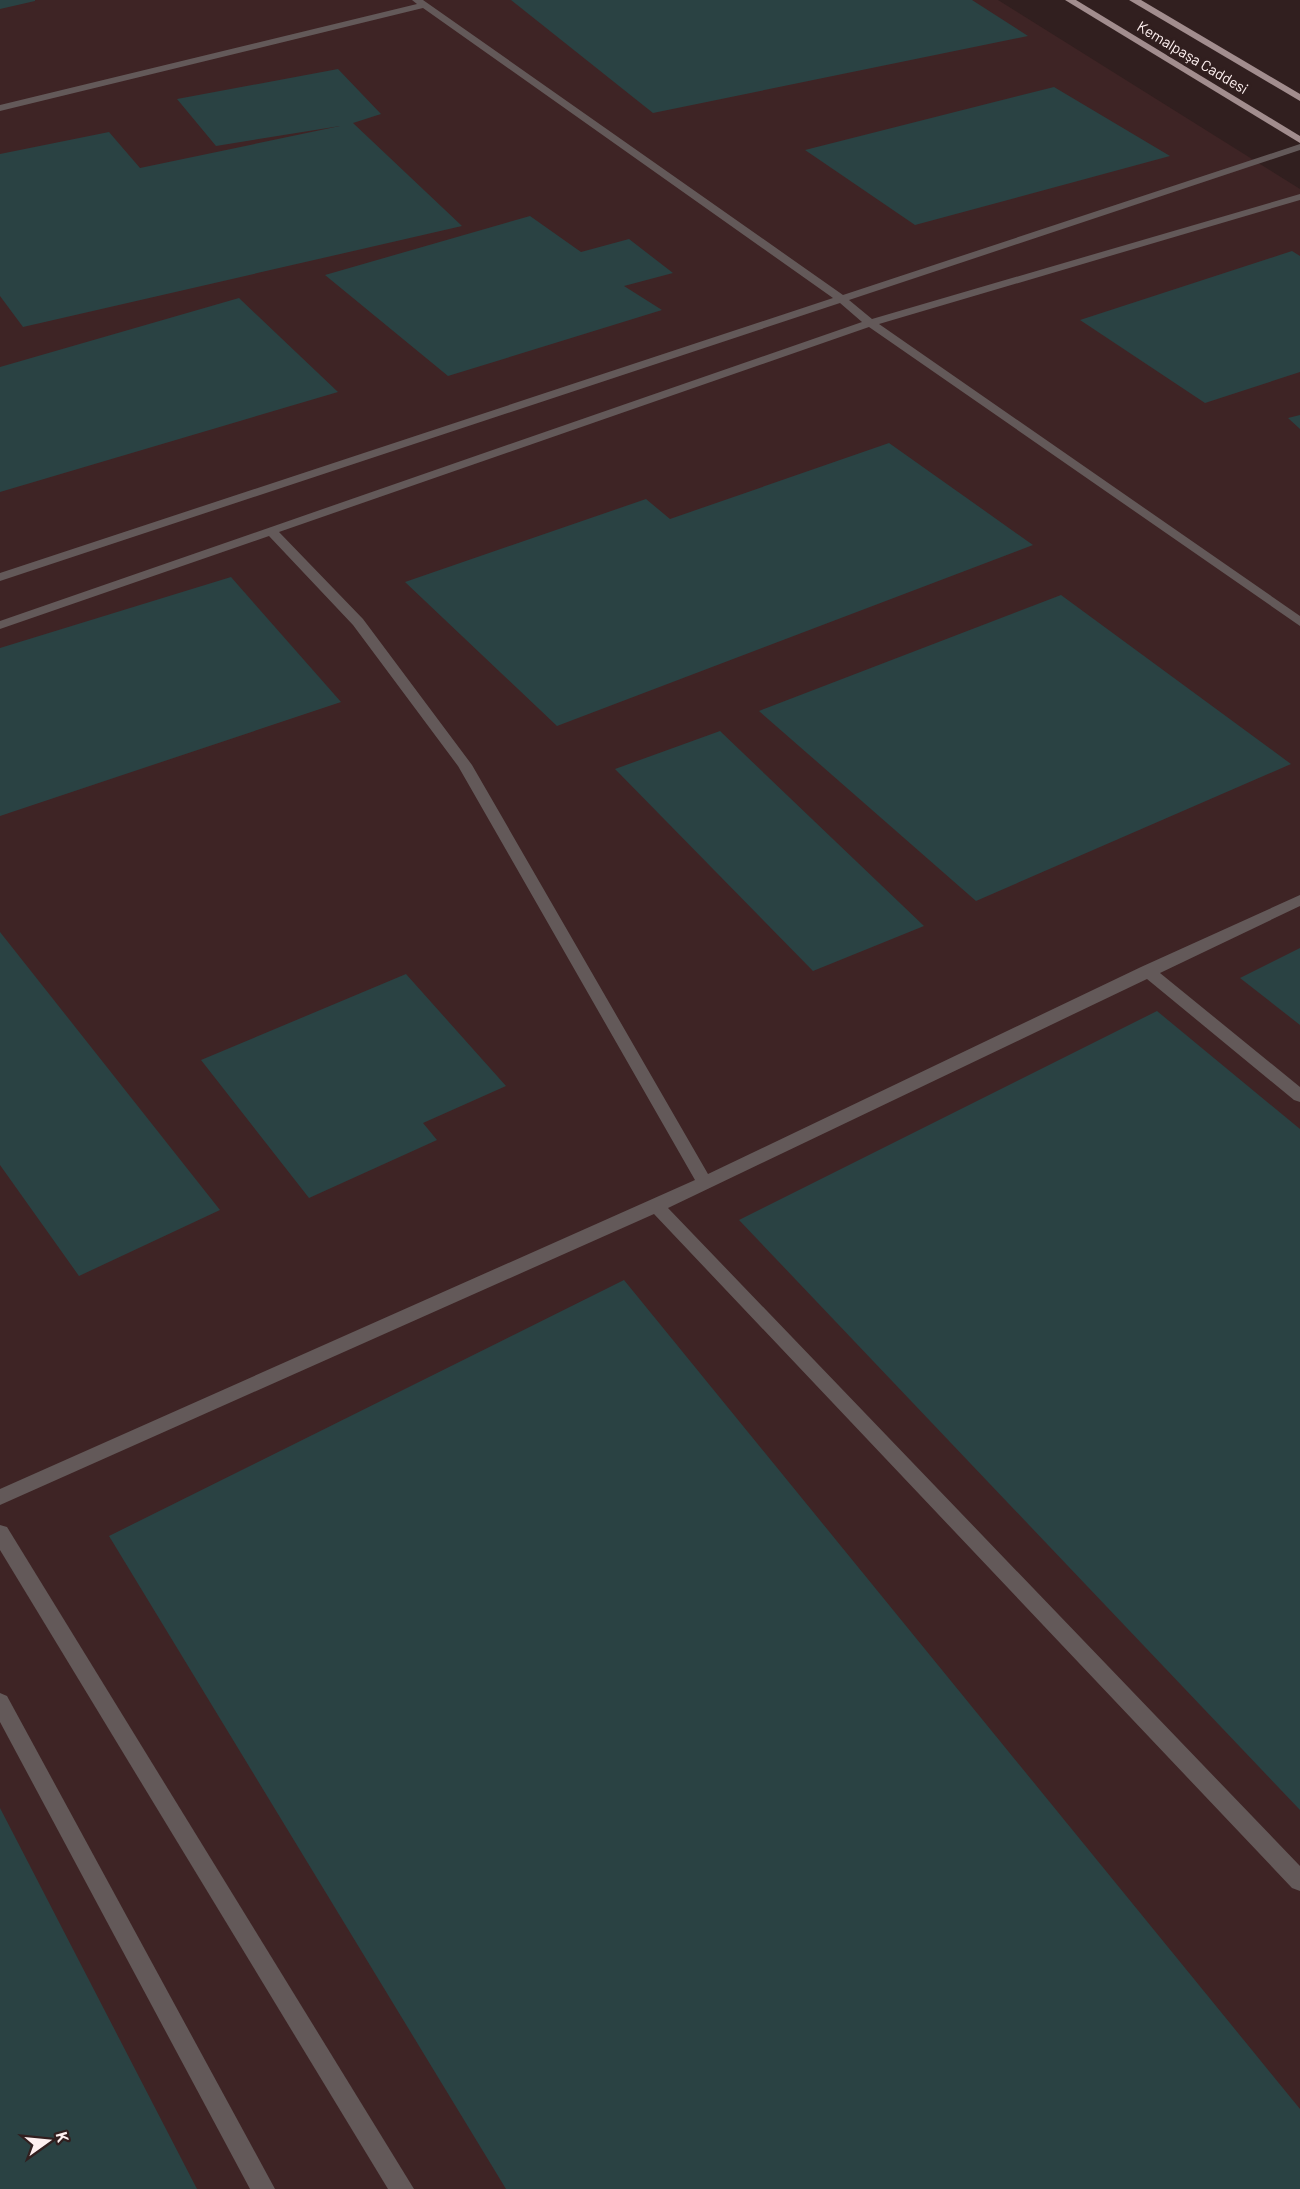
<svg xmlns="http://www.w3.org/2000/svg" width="1300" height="2189" viewBox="0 0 1300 2189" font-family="Barlow,sans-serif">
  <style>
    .built { fill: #3e2425 }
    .building { fill: #2a4243 }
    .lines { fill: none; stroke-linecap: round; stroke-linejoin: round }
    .minor { fill: #635959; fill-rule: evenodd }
    .primary { fill: #a28d8e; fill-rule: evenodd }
    .labels { text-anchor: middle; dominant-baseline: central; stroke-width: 6; stroke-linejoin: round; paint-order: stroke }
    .far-street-label { font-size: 15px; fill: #fef0f0; stroke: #311f1f }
  </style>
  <rect width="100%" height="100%" fill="#311f1f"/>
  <path class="built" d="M0 0H998L1300 189V2189H0Z"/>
  <g class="building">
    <path d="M0 0H35V1L0 9Z"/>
    <path d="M511 0H972L1028 36 653 113Z"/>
    <path d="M338 69 381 114 353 123 462 226 23 327 0 296V154L109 132 140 168 340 126 216 146 177 99Z"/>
    <path d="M1054 87 1170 156 915 225 805 150Z"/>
    <path d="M530 216 581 252 629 239 673 273 624 286 662 310 448 376 325 275Z"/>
    <path d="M1292 251 1300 256V372L1205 403 1080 320Z"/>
    <path d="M239 298 338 392 0 492V367Z"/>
    <path d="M1300 415V429L1288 418Z"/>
    <path d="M889 443 1033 545 557 726 405 582 646 499 670 519Z"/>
    <path d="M231 577 341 702 0 816V648Z"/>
    <path d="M1061 595 1291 764 976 901 759 711Z"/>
    <path d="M720 731 924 926 813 971 615 769Z"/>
    <path d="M0 932 220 1210 79 1276 0 1165Z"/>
    <path d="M1300 948V1025L1240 978Z"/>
    <path d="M406 974 506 1086 423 1123 437 1140 309 1198 201 1060Z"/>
    <path d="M1157 1011 1300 1129V1810L739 1220Z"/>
    <path d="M624 1280 1300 2109V2189H506L109 1536Z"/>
    <path d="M0 1808 197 2189H0Z"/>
  </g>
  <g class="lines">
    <g class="minor">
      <path d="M412 0H423L843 295 1300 144V150L849 300 872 319 1300 194V200L879 324 1300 616V626L869 327 279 532 363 619 472 765 708 1174 1141 967 1300 895V906L1160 973 1300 1087V1102L1294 1100 1147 979 668 1208 1300 1866V1891L1292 1888 654 1214 0 1505V1489L695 1180 458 766 353 625 269 536 0 629V621L862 322 840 303 0 581V573L833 298 423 8 0 111V105L417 4Z"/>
      <path d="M0 1525 7 1527 414 2189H388L0 1550Z"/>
      <path d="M0 1693 7 1696 275 2189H250L0 1722Z"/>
    </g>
    <g class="primary">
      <path d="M1065 0H1076L1300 136V143Z"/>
      <path d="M1129 0H1141L1300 94V101Z"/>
    </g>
  </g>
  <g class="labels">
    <g class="far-street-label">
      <text transform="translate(1193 57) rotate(31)">Kemalpaşa Caddesi</text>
    </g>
  </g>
  <g transform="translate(48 2141) rotate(75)" stroke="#311f1f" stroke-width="4.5" paint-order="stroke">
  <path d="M0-4.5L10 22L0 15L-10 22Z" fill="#fef0f0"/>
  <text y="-9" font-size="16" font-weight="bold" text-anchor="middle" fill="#fef0f0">K</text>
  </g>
</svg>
